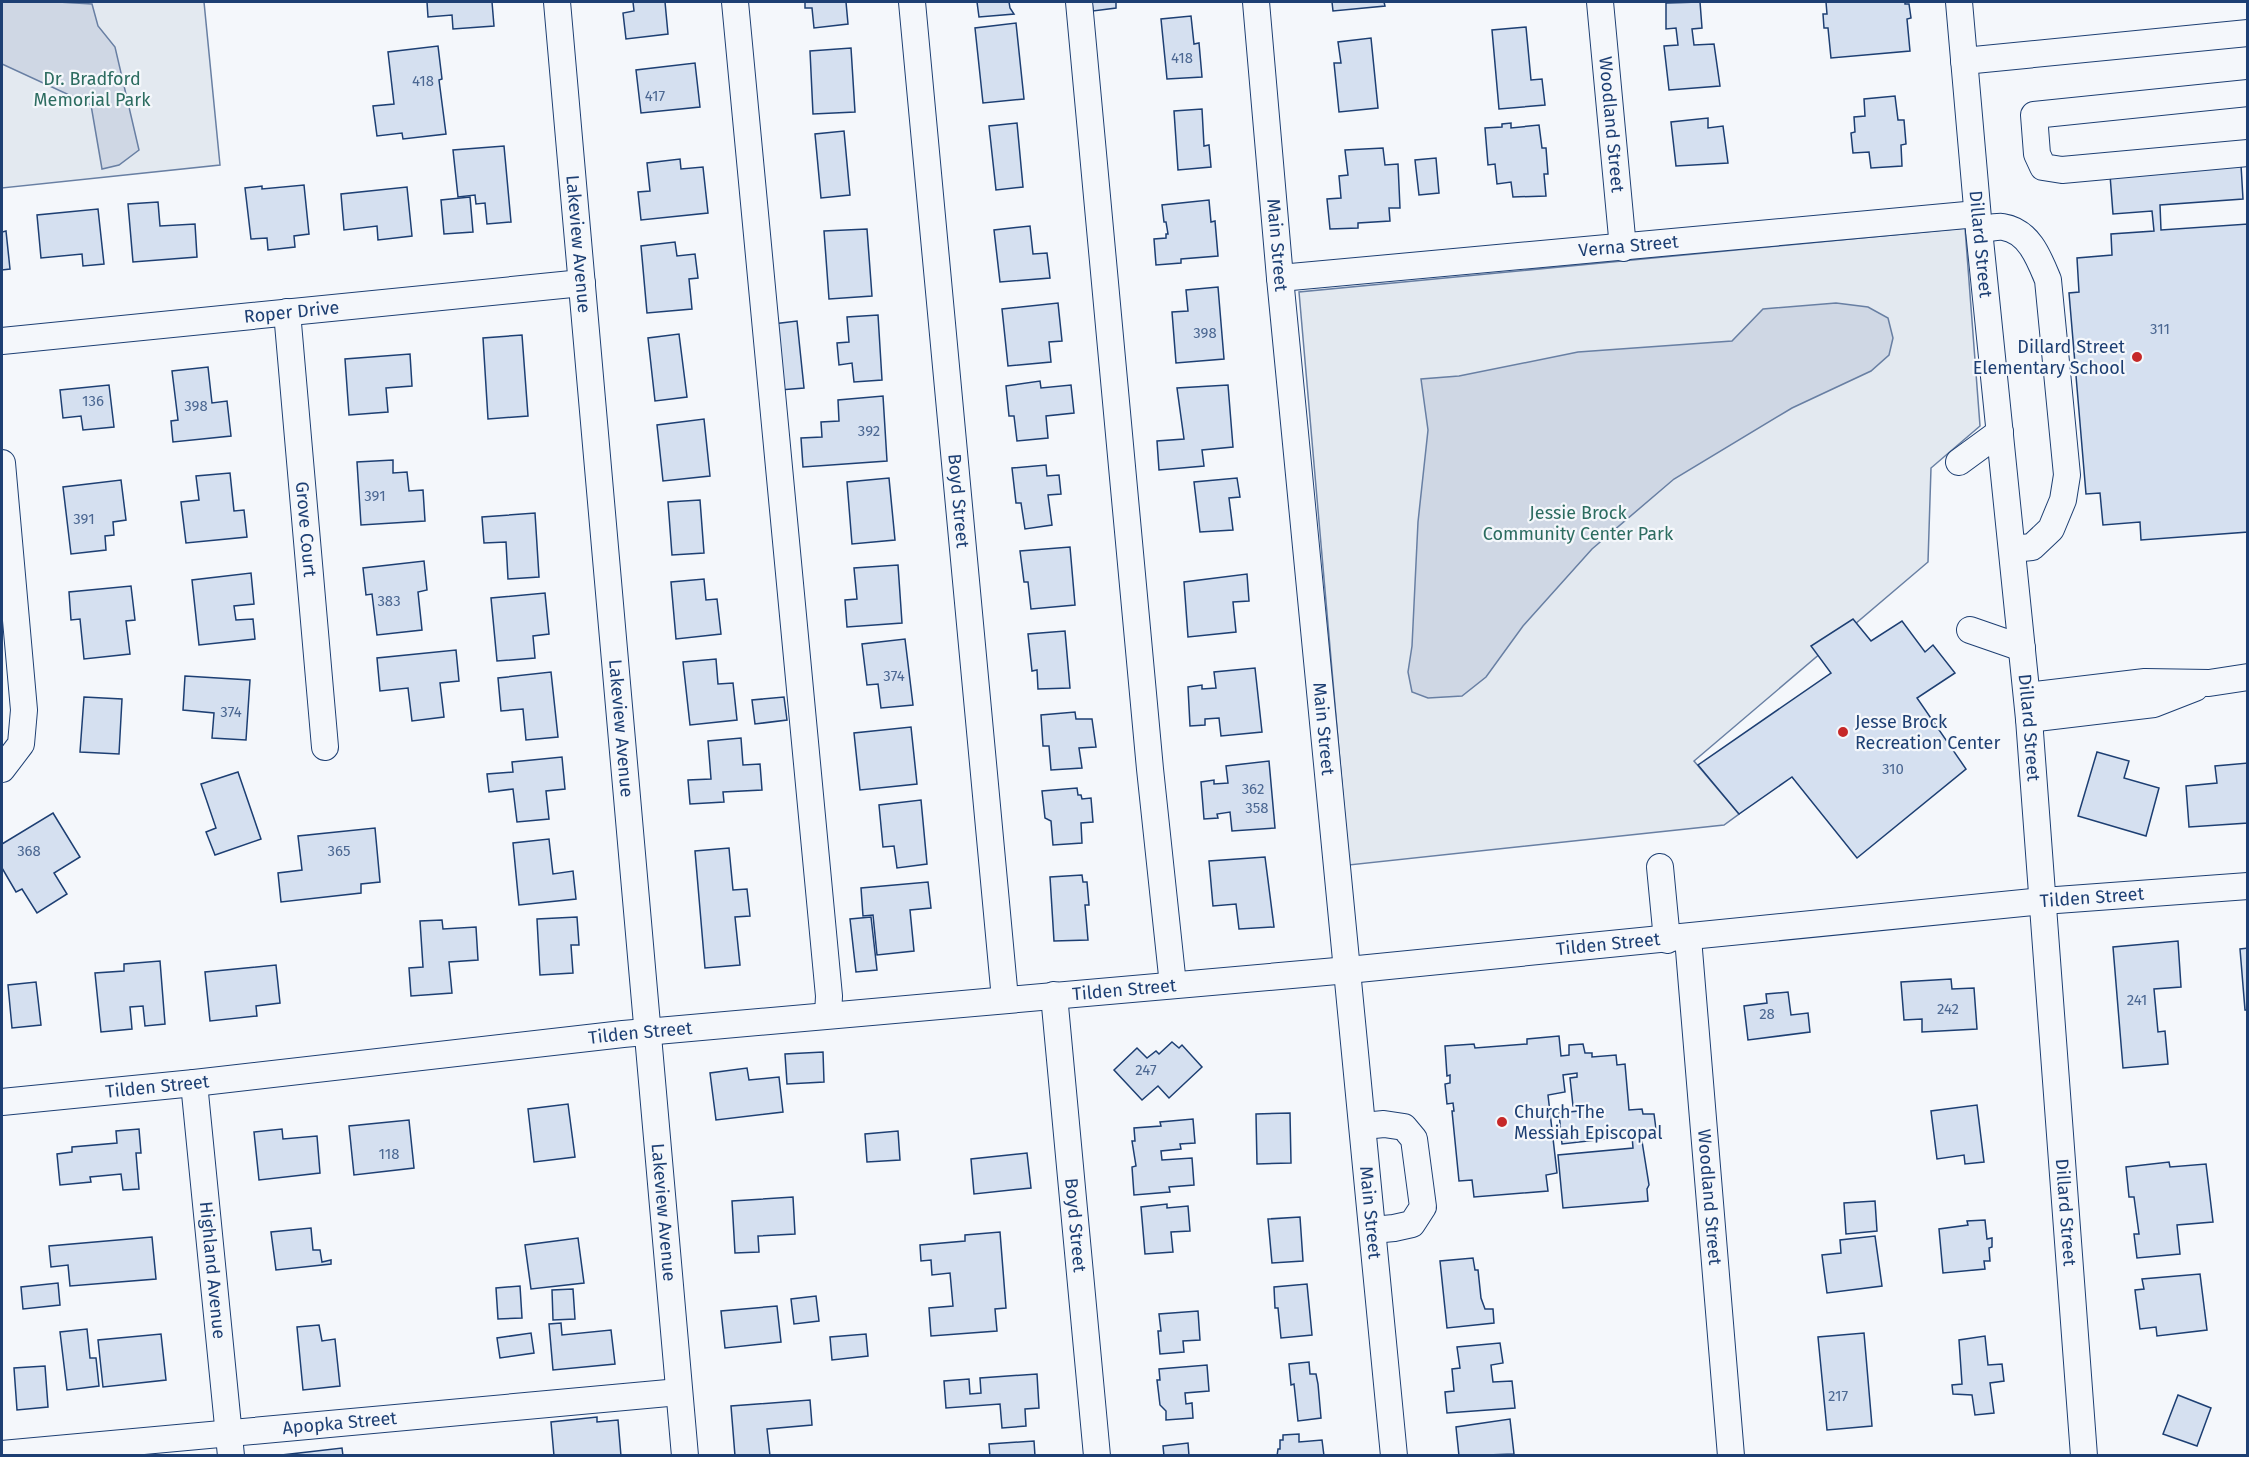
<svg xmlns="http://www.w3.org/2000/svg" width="2249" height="1457" viewBox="0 0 2249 1457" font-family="'Fira Sans',sans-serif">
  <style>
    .green { fill: #e3e9f0; stroke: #687fa3; stroke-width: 1.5 }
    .water { fill: #cfd7e4; stroke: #687fa3; stroke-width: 1.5 }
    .building { fill: #d5e0f0; stroke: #1d3f73; stroke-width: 1.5 }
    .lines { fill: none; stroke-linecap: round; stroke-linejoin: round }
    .minor-casing { stroke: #1d3f73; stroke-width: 28 }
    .minor { stroke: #f4f7fb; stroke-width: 26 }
    .poi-dot { fill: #c62828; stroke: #f4f7fb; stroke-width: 2 }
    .labels { text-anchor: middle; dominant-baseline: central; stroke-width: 4.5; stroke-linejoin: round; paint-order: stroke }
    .number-label { font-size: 15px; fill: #4b6792 }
    .park-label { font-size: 18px; fill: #2c6c60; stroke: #f4f7fb }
    .street-label { font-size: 18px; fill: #1d3f73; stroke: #f4f7fb }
    .poi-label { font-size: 18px; fill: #1d3f73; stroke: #f4f7fb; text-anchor: start }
  </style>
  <rect width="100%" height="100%" fill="#f4f7fb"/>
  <g class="green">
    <path d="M2 2H204L220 165 2 188Z"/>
    <path d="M1965 228 1980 426 1931 468 1928 562 1694 761 1739 814 1724 825 1349 865 1299 292Z"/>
  </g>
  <g class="water">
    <path d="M2 2H58L92 4 98 26 115 47 139 150 119 165 102 169 91 105 2 64Z"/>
    <path d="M1836 303 1868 307 1888 318 1893 338 1889 355 1871 371 1792 408 1674 479 1592 549 1523 626 1486 677 1462 696 1428 698 1412 692 1408 672 1412 646 1418 522 1428 430 1421 379 1459 376 1578 352 1732 341 1763 309Z"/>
  </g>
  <g class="building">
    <path d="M427 2H492L494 26 453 29 452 15 428 17Z"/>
    <path d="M633 2H665L668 34 626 39 623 13 634 11Z"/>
    <path d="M805 2H846L848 24 814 28 812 8H805Z"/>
    <path d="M977 2H1009L1010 8 1014 14 979 17Z"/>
    <path d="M1092 2H1116V8L1093 11Z"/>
    <path d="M1332 2H1384L1385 6 1333 11Z"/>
    <path d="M1700 2 1702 28 1692 29 1694 45 1714 44 1720 86 1669 90 1664 46 1678 45 1676 28 1666 29V3Z"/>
    <path d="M1826 2H1905V4H1909L1911 18 1907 19 1910 51 1831 58 1828 28H1824L1823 14H1827Z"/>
    <path d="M1191 16 1194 44 1199 43 1202 77 1167 79 1161 19Z"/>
    <path d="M1016 23 1024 99 983 103 975 28Z"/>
    <path d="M1526 27 1531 80 1542 79 1545 105 1499 109 1492 30Z"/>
    <path d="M1371 38 1378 108 1339 112 1334 63H1341L1338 42Z"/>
    <path d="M438 46 442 79 439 80 446 134 403 139 402 133 377 136 373 106 394 104 388 52Z"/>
    <path d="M851 48 855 112 813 114 810 51Z"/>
    <path d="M695 63 700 107 641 113 636 70Z"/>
    <path d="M1895 96 1898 120H1904L1906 144 1901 145 1902 166 1871 168 1869 152 1853 153 1851 133 1855 132 1854 117 1865 116 1864 99Z"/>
    <path d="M1202 109 1204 146 1209 145 1211 167 1178 170 1174 111Z"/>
    <path d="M1708 118V128L1723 126 1728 163 1676 166 1671 122Z"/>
    <path d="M1017 123 1023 187 996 190 989 126Z"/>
    <path d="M1511 123V128L1539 125 1542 148H1546L1548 174H1544L1546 196 1513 197 1511 182 1497 184 1495 164 1488 165 1485 128 1502 127V124Z"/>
    <path d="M844 131 850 195 821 198 815 134Z"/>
    <path d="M504 146 511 222 487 224 485 203 476 204 475 195 458 197 453 150Z"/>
    <path d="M1383 148 1385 165 1398 164 1400 208H1389L1390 221 1358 223V228L1330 229 1327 199 1341 198 1339 176 1348 175 1345 150Z"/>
    <path d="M1436 158 1439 193 1419 195 1415 160Z"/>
    <path d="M680 159 681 169 703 167 708 213 641 220 638 192 650 191 647 163Z"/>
    <path d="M2241 165 2243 199 2160 205 2161 230 2248 224V532L2141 540 2140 522 2103 525 2100 493 2086 494 2069 293 2079 292 2077 258 2112 255 2111 234 2154 231 2152 211 2113 214 2110 175Z"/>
    <path d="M304 185 309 234 294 236 295 247 268 250 267 238 251 239 245 188 262 186V189Z"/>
    <path d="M407 187 412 236 378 240 377 226 344 230 341 194Z"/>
    <path d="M470 197 473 232 444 234 441 200Z"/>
    <path d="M1209 200 1211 222 1215 221 1218 256 1181 259V263L1156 265 1154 239 1166 238V234H1168L1166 222H1164L1162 205Z"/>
    <path d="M158 202 160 226 195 224 197 257 133 262 128 204Z"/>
    <path d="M98 209 104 264 83 266 82 254 41 258 37 215Z"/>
    <path d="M1030 226 1033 254 1047 253 1050 278 1000 282 994 230Z"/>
    <path d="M867 229 872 296 829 299 824 231Z"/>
    <path d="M6 231 10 269 2 270V232Z"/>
    <path d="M675 242 677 256 695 254 698 278 689 279 692 309 647 313 641 246Z"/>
    <path d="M1218 287 1224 359 1176 363 1172 312 1188 311 1186 290Z"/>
    <path d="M1058 303 1062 341 1049 342 1051 362 1008 366 1002 309Z"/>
    <path d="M878 315 882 380 854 382 852 363 839 365 837 343 849 342 847 317Z"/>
    <path d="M797 321 804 388 780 390 773 324Z"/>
    <path d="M679 334 687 397 655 401 648 338Z"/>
    <path d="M522 335 528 416 488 419 483 338Z"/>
    <path d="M410 354 412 386 386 388 388 412 349 415 345 359Z"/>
    <path d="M208 367 212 403 227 401 231 436 173 442 171 421 178 420 172 371Z"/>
    <path d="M1040 381 1041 388 1071 385 1074 413 1046 416 1048 438 1017 441 1014 416H1009L1006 386Z"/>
    <path d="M109 385 114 427 83 430 81 416 63 418 60 390Z"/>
    <path d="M1228 385 1233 447 1202 450 1204 466 1159 470 1157 441 1184 439 1177 388Z"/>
    <path d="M883 396 887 461 803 467 801 438 822 437 821 422 839 421 838 400Z"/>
    <path d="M704 419 710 476 663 481 657 425Z"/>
    <path d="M393 460V473L407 472 409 491 423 490 425 521 361 525 357 462Z"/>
    <path d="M1046 465 1047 476 1059 475 1061 494 1048 495 1052 525 1025 529 1021 503H1016L1012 468Z"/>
    <path d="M230 473 234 511 244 510 247 537 186 543 181 502 199 500 196 476Z"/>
    <path d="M889 478 895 540 852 544 847 482Z"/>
    <path d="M1237 478 1240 497 1229 498 1233 530 1200 532 1194 482Z"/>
    <path d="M121 480 126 520 113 522 114 535 105 536 106 550 71 554 63 487Z"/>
    <path d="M700 500 704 553 672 555 668 502Z"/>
    <path d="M535 513 539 577 508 579 506 542 484 543 482 517Z"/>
    <path d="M1070 547 1075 605 1031 609 1028 582H1024L1020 551Z"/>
    <path d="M424 561 427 590 418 592 422 630 377 635 372 594 366 595 363 568Z"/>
    <path d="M898 565 902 623 847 627 845 600 857 599 854 568Z"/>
    <path d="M251 573 254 604 234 606 236 620 253 619 255 639 199 645 192 580Z"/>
    <path d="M1247 574 1249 601 1233 602 1236 632 1188 637 1184 582Z"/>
    <path d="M704 579 706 600 717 599 721 634 676 639 671 582Z"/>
    <path d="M131 586 135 620 126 621 130 654 84 659 80 619 71 620 69 592Z"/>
    <path d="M545 593 549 634 533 636 535 658 497 661 491 598Z"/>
    <path d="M1853 619 1871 641 1902 621 1925 652 1933 645 1955 673 1917 698 1966 769 1857 858 1792 777 1739 814 1698 765 1831 673 1811 646Z"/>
    <path d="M1065 631 1070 688 1038 689 1037 670 1032 671 1028 634Z"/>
    <path d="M905 639 913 705 881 708 878 684 867 685 862 644Z"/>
    <path d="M456 650 459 681 440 683 444 717 412 721 408 688 380 691 377 658Z"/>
    <path d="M716 659 718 684 733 683 737 720 690 725 683 662Z"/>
    <path d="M1255 668 1262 732 1221 736 1219 718 1205 719V725L1190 726 1188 687 1202 685V689L1216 688 1214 672Z"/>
    <path d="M551 672 558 737 526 740 523 709 501 711 498 678Z"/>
    <path d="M185 676 250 680 246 740 212 738 214 713 183 710Z"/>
    <path d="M84 697 122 699 119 754 80 752Z"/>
    <path d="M784 697 787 720 755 724 752 700Z"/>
    <path d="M1075 712 1076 719H1092L1096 747 1079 748 1082 768 1051 770 1049 746H1043L1041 715Z"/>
    <path d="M911 727 917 784 860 790 854 733Z"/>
    <path d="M741 738 743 765 760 764 762 790 723 792 724 802 690 804 688 780 711 779 708 741Z"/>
    <path d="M2097 752 2129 761 2124 778 2159 788 2146 836 2078 816Z"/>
    <path d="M562 757 565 789 546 791 549 819 517 822 513 789 489 792 487 774 513 772 512 762Z"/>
    <path d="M1269 761 1275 828 1232 831 1230 812 1217 814 1218 818 1204 819 1201 782 1214 780V784L1228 783 1226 766Z"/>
    <path d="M2248 763V823L2189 827 2186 786 2217 783 2215 766Z"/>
    <path d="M238 772 261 839 215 855 206 832 216 828 201 784Z"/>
    <path d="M1077 788 1078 795H1081L1082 799 1091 798 1093 822 1081 823 1082 843 1053 845 1051 821 1045 818 1042 791Z"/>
    <path d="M921 800 927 864 897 868 894 846 883 847 879 805Z"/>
    <path d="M53 813 80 857 54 873 67 894 37 913 22 889 16 892 2 868V844Z"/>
    <path d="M375 828 380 882 361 884V893L281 902 278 873 302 870 298 836Z"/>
    <path d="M549 839 553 874 573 871 576 899 519 905 513 843Z"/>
    <path d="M729 848 733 890 747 889 750 916 735 917 740 965 705 968 695 851Z"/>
    <path d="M1265 857 1274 927 1239 929 1236 904 1213 906 1209 861Z"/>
    <path d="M1082 875 1083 882H1087L1089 905H1085L1088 940 1054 941 1050 877Z"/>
    <path d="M928 882 931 908 910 910 914 951 877 955 873 915 863 916 861 888Z"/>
    <path d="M577 917 579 945H571L573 973 540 975 537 919Z"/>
    <path d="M871 917 877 970 856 972 850 919Z"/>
    <path d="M442 920 443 929 476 927 478 960 449 962 452 993 411 996 409 968 423 967 420 921Z"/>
    <path d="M2178 941 2181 987 2154 989 2158 1032 2165 1031 2168 1064 2123 1068 2113 947Z"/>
    <path d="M2248 948V1010H2245L2240 949Z"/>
    <path d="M160 961 165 1024 145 1026 143 1006 130 1007 132 1029 101 1032 95 973 124 971V964Z"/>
    <path d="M276 965 280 1003 256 1006 257 1016 210 1021 205 972Z"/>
    <path d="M1951 979 1952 989 1974 988 1977 1029 1922 1032V1019L1904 1020 1901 982Z"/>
    <path d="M36 982 41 1025 12 1028 8 985Z"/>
    <path d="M1788 992 1791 1015 1808 1013 1810 1032 1748 1040 1744 1006 1767 1003 1766 994Z"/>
    <path d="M1559 1036 1561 1056 1569 1055V1045L1583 1044 1585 1053H1592V1057L1616 1055 1617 1065 1625 1064 1629 1110 1642 1109 1643 1114H1654L1656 1129 1644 1130 1645 1135H1641L1649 1185 1647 1189 1648 1201 1563 1208 1558 1155 1633 1148 1632 1136 1562 1144 1559 1113 1578 1111V1108L1573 1106 1570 1078 1577 1077V1073L1563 1075 1565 1092 1548 1095 1557 1173 1546 1175 1548 1191 1474 1197 1472 1180 1459 1181 1452 1111H1454L1453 1103 1447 1104 1445 1084 1450 1083V1075L1447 1076 1445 1046 1474 1044 1475 1048 1527 1044V1039Z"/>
    <path d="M1172 1042 1179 1048 1182 1045 1202 1067 1169 1098 1158 1086 1142 1100 1114 1070 1137 1048 1147 1058 1156 1051 1159 1054Z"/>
    <path d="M823 1052 824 1082 787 1084 785 1054Z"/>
    <path d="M747 1068 749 1080 779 1077 783 1112 716 1120 710 1073Z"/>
    <path d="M568 1104 575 1157 534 1162 528 1109Z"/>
    <path d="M1977 1105 1984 1162 1965 1164 1964 1155 1937 1159 1931 1111Z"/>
    <path d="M1290 1113 1291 1163 1257 1164 1256 1114Z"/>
    <path d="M1193 1119 1195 1143 1180 1144 1181 1149 1161 1151 1162 1160 1192 1158 1194 1185 1169 1187 1170 1192 1134 1195 1132 1167 1136 1166 1132 1141H1135L1134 1128 1161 1126 1160 1122Z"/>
    <path d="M409 1120 414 1168 354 1175 349 1126Z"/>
    <path d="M139 1129 141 1153H136L139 1189 123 1190 121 1174 90 1177 91 1182 60 1185 57 1154 72 1152V1147L117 1143 116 1131Z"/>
    <path d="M282 1129 283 1139 317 1136 320 1173 259 1180 254 1132Z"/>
    <path d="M898 1131 900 1160 867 1162 865 1134Z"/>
    <path d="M1027 1153 1031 1188 974 1194 971 1159Z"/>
    <path d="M2169 1162 2170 1167 2206 1164 2213 1222 2177 1225 2180 1254 2137 1258 2134 1234H2139L2134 1197H2129L2126 1167Z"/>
    <path d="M793 1197 795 1234 758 1236 759 1252 735 1253 732 1201Z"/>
    <path d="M1875 1201 1877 1231 1846 1234 1844 1203Z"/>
    <path d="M1167 1204V1208L1188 1206 1190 1231 1171 1232 1173 1252 1145 1254 1141 1207Z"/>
    <path d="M1300 1217 1303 1261 1272 1263 1268 1219Z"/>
    <path d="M1985 1220 1987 1239 1992 1238V1247L1989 1248 1990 1261H1984L1985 1269 1943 1273 1939 1229 1968 1225 1967 1221Z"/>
    <path d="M311 1228 313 1250H320L322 1262 331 1260V1264L276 1270 271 1232Z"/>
    <path d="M1000 1232 1006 1308 995 1309 997 1331 931 1336 929 1308 953 1306 950 1273 932 1275 931 1260 921 1261 920 1245 965 1241V1235Z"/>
    <path d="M1875 1236 1882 1286 1827 1293 1822 1255 1841 1253 1840 1240Z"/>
    <path d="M152 1237 156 1279 70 1286 68 1265 51 1267 49 1246Z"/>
    <path d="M578 1238 584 1283 531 1289 525 1245Z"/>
    <path d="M1473 1258 1475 1270H1478L1481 1298 1485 1309H1493L1494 1323 1447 1328 1440 1261Z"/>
    <path d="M2200 1274 2207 1330 2157 1336 2156 1327 2140 1329 2135 1290 2144 1289 2142 1279Z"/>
    <path d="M58 1283 60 1305 23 1309 21 1287Z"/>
    <path d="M1307 1284 1312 1335 1281 1338 1278 1308H1275L1274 1287Z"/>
    <path d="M520 1286 522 1318 498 1319 496 1288Z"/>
    <path d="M573 1289 575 1319 553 1320 552 1290Z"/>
    <path d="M816 1296 819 1321 794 1324 791 1299Z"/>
    <path d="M777 1306 781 1342 725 1348 721 1311Z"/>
    <path d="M1198 1311 1200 1340 1183 1341 1184 1352 1160 1354 1158 1331H1161L1159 1314Z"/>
    <path d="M561 1323 562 1335 611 1330 615 1364 553 1370 549 1324Z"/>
    <path d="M319 1325 322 1341 335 1339 340 1386 303 1390 297 1327Z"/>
    <path d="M87 1329 90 1358H96L99 1386 67 1390 60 1332Z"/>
    <path d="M531 1333 534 1353 500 1358 497 1338Z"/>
    <path d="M1864 1333 1872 1426 1827 1430 1818 1337Z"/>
    <path d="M161 1334 166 1380 103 1387 98 1340Z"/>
    <path d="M866 1334 868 1356 832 1360 830 1337Z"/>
    <path d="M1985 1336 1988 1365 2002 1364 2004 1381 1990 1383 1994 1413 1975 1415 1972 1395 1953 1394 1952 1385 1962 1384 1959 1340Z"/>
    <path d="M1500 1343 1503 1363 1491 1365 1493 1382 1512 1381 1515 1408 1447 1413 1445 1392 1454 1391 1452 1369 1460 1368 1457 1347Z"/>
    <path d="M1309 1362 1310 1374H1316L1318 1384 1321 1418 1298 1421 1294 1384 1291 1385 1289 1364Z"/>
    <path d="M1207 1365 1209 1391 1185 1393 1186 1404 1192 1403 1193 1418 1166 1420V1411L1160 1405 1157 1380H1160L1159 1369Z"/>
    <path d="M45 1366 48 1407 17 1410 14 1368Z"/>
    <path d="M1037 1374 1039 1408 1025 1409 1026 1426 1002 1428 1000 1404 946 1408 944 1381 969 1379 970 1394 981 1393 980 1378Z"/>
    <path d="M2178 1395 2211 1408 2197 1446 2163 1434Z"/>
    <path d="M810 1400 812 1425 767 1429 770 1456H735L731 1406Z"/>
    <path d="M597 1417V1422L618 1420 621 1456H554L551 1422Z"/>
    <path d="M1510 1419 1514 1454 1459 1456 1456 1427Z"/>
    <path d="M1299 1434V1442L1322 1440 1324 1456H1277L1278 1449H1280V1440H1283V1435Z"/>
    <path d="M1034 1441 1035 1456H990L989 1444Z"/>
    <path d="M1188 1443 1189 1456H1164L1163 1446Z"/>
    <path d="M342 1448 343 1456H282V1455Z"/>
  </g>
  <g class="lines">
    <g class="minor-casing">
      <g id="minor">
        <path id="s1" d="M557 2 685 1456"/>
        <path d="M735 2 829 996 828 1015"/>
        <path id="s2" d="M912 2 1005 999"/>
        <path d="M1079 2 1150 769 1173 985"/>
        <path id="s3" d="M1256 2 1280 278 1394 1456"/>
        <path id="s4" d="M1600 2 1623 248"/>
        <path id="s5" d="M1959 2 1979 230 2029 719 2084 1456"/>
        <path d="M1964 61 2248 33"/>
        <path d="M2248 93 2034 115 2037 154 2043 167 2062 170 2248 153"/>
        <path d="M1979 230C1986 229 1996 226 2003 227 2029 231 2039 258 2048 280L2067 475 2063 500 2051 529 2032 547 2012 549"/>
        <path id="s6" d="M1280 278 1977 214"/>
        <path id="s7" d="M287 312 325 747"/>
        <path id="s8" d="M2 341 582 283"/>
        <path d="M1959 462 2000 432"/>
        <path d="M2 463 24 710 21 744 2 769"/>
        <path d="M1970 630 2022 648"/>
        <path d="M2027 696 2145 682 2209 683 2248 677"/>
        <path d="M2029 719 2154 704 2195 688"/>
        <path d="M1660 867 1667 940"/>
        <path id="s9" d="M1688 938 1731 1456"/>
        <path id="s10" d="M1054 995 1097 1456"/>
        <path id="s11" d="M194 1083 231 1456"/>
        <path id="s12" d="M2 1102 194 1083 623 1034 1348 970 2043 901 2248 886"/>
        <path d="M1363 1126 1384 1124 1404 1127 1414 1139 1423 1207 1412 1224 1394 1228 1373 1230"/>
        <path id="s13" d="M2 1454 679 1392"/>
      </g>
    </g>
    <use href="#minor" class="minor"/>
  </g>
  <g class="poi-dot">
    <circle cx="2137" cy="357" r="6"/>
    <circle cx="1843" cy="732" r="6"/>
    <circle cx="1502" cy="1122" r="6"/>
  </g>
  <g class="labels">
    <g class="number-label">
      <text x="1182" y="58">418</text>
      <text x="423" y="81">418</text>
      <text x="655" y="96">417</text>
      <text x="2160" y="329">311</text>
      <text x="1205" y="333">398</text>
      <text x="93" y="401">136</text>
      <text x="196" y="406">398</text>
      <text x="869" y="431">392</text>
      <text x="375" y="496">391</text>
      <text x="84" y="519">391</text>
      <text x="389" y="601">383</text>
      <text x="894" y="676">374</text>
      <text x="231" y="712">374</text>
      <text x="1893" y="769">310</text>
      <text x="1253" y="789">362</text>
      <text x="1257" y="808">358</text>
      <text x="29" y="851">368</text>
      <text x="339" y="851">365</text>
      <text x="2137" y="1000">241</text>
      <text x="1948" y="1009">242</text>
      <text x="1767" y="1014">28</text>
      <text x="1146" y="1070">247</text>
      <text x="389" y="1154">118</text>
      <text x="1838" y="1396">217</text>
    </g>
    <g class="park-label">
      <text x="92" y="79">Dr. Bradford<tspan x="92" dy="21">Memorial Park</tspan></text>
      <text x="1578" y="513">Jessie Brock<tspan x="1578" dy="21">Community Center Park</tspan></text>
    </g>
    <g class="street-label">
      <text stroke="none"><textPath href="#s4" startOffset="123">Woodland Street</textPath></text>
      <text stroke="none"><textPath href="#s1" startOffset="243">Lakeview Avenue</textPath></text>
      <text stroke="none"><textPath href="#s5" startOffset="243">Dillard Street</textPath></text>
      <text stroke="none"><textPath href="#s3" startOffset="244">Main Street</textPath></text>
      <text stroke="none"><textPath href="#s6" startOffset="350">Verna Street</textPath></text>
      <text stroke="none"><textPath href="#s8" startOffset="291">Roper Drive</textPath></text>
      <text stroke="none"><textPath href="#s2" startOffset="501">Boyd Street</textPath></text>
      <text stroke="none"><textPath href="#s7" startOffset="218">Grove Court</textPath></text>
      <text stroke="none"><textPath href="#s5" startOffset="729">Dillard Street</textPath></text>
      <text stroke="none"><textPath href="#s1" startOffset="729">Lakeview Avenue</textPath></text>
      <text stroke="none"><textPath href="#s3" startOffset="730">Main Street</textPath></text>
      <text stroke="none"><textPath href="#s12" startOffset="2100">Tilden Street</textPath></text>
      <text stroke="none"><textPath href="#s12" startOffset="1614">Tilden Street</textPath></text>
      <text stroke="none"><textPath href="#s12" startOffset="1128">Tilden Street</textPath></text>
      <text stroke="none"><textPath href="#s12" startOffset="642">Tilden Street</textPath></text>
      <text stroke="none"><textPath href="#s12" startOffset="156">Tilden Street</textPath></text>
      <text stroke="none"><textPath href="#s9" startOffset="260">Woodland Street</textPath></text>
      <text stroke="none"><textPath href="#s3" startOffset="1216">Main Street</textPath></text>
      <text stroke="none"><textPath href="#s5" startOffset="1215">Dillard Street</textPath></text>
      <text stroke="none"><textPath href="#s1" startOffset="1215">Lakeview Avenue</textPath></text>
      <text stroke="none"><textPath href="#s10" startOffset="231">Boyd Street</textPath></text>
      <text stroke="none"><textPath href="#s11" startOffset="188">Highland Avenue</textPath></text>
      <text stroke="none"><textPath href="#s13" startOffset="339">Apopka Street</textPath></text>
    </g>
    <g class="poi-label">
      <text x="2125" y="347" text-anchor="end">Dillard Street<tspan x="2125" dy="21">Elementary School</tspan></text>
      <text x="1855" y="722">Jesse Brock<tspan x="1855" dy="21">Recreation Center</tspan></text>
      <text x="1514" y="1112">Church The<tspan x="1514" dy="21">Messiah Episcopal</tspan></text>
    </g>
  </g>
  <rect width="2249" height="1457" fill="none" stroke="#1d3f73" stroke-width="6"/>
</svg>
